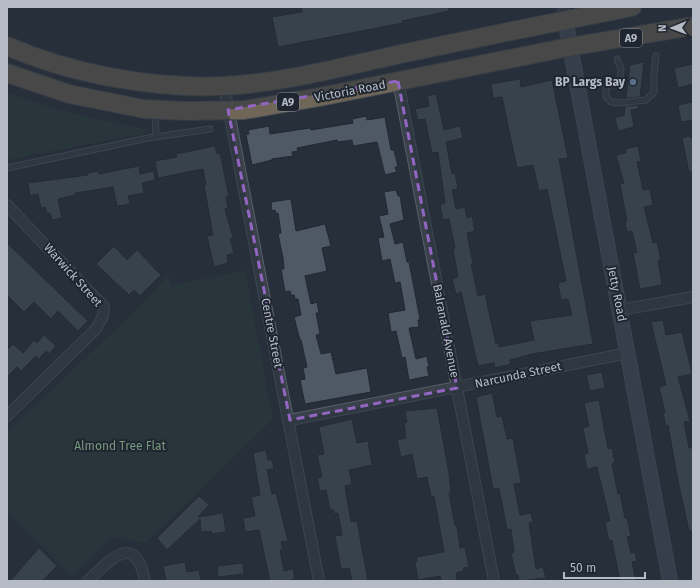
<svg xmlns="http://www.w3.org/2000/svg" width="700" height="588" viewBox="0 0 700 588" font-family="'Fira Sans',sans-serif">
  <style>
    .green { fill: #2b3d3d }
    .building { fill: #4f5965; stroke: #212832 }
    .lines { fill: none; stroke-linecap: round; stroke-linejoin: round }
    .lane-casing { stroke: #585f69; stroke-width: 7 }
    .street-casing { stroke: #585f69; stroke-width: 12 }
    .secondary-casing { stroke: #585f69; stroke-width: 16 }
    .highway-casing { stroke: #454c56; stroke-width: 20 }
    .lane { stroke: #3a414b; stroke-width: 5 }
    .street { stroke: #3a414b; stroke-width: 10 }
    .secondary { stroke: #48505d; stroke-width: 14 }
    .highway { stroke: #706658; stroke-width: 18 }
    .marked { fill: none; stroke: #9266c2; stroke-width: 3; stroke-dasharray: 8 5; stroke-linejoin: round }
    .service-dot { fill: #5c6f8a; stroke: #1f2630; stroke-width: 1.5 }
    .labels { text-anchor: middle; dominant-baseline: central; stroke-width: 4; stroke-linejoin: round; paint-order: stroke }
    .shield { fill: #1f2630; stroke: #888f99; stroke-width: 1 }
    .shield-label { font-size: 11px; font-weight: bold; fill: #b5bcc6 }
    .poi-label { font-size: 12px; font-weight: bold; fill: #b5bcc6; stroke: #1f2630; text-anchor: end }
    .street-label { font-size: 12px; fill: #b5bcc6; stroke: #1f2630 }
    .park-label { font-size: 12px; fill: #76997e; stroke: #1f2630 }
  </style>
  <rect width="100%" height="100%" fill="#262f3a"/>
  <g class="green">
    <path d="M7 92C52 110 99 120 146 129V133L7 160Z"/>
    <path d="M245 270 273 419 146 543 111 537 72 577 7 511V432L136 310 169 275 170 286Z"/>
  </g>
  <g class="building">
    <path d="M301 7H448L449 11 402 21 403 23 278 47 272 17 302 12Z"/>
    <path d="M644 62 640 97 626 98 630 65Z"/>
    <path d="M693 64V84L678 88 674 68Z"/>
    <path d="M520 79 521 87 552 80 568 158 559 159 593 344 532 354 510 360 511 364 495 368 494 363 478 366 461 292 456 294 452 279 458 277 453 249 455 248 449 219 443 220 440 205 445 203 438 152 432 153 425 119 418 120 415 109 429 106 427 96 436 94 444 130 460 126 463 138 446 142 452 174 455 173 458 189 452 190 456 209 465 207 467 218 472 216 475 231 467 233 473 264H471L478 296 485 294 496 344 498 343 499 347 534 340 530 321 572 315 568 299 561 300 558 283 566 281 547 189 539 191 533 165 517 168 502 97 493 98 491 84Z"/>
    <path d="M693 102V120L681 122 678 105Z"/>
    <path d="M639 105 638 109 631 110 634 127 618 131 615 118 624 115 625 106Z"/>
    <path d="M366 116 367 120 385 117 391 150H394L398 167H395L397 172 385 175 377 142 353 146 352 140 338 142 337 140 297 148 298 151 292 152 293 156 272 159V160L252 165 246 135 249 134 248 130 269 126 270 134 310 128 311 130 353 123 352 119Z"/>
    <path d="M690 136 691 138H693V172H689L682 138Z"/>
    <path d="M215 146 217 154 220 153 229 197H226L228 208 225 209 233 238 230 239 234 253 227 255 228 263 214 267 207 236 213 235 204 185H206L203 169 158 178 155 161 177 157 176 154Z"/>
    <path d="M638 146 641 161 637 162 643 190 650 189 653 205 644 207 653 243 657 242 661 260H658L662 285 640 289 633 253 637 252 632 231 627 232 625 221H627L620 184 624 183 616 155 626 153 625 149Z"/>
    <path d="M139 166 140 174 154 171 155 180 142 183 144 193 128 196 130 204 117 206 113 187 75 193V195L58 199 62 218 52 220 50 213H47L45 207 41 208 38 194 30 196 28 183 88 175V173L98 171 99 174Z"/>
    <path d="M396 190 398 196H400L404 220 390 224 395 244 403 242 407 262H409L420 319 418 320 419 327 409 328 416 359 427 356 429 367H427L429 376 409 380 405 357 402 358 396 331 391 332 388 313 405 310 400 282 395 283 390 259 382 261 378 238 384 237 379 216 388 214 384 192Z"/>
    <path d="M291 199 296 231 325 224 331 246 322 248 327 271 305 276 311 304 317 302 319 313H316L320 334 316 335 321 354 331 352 336 374 367 368 371 392 305 404 300 380 305 379 303 368 307 367 301 340H300L294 317 301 315 298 299H295L294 295H291L290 291 285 292 281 269H284L283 258 278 234 281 233 278 213 276 214 275 210 272 211 271 202Z"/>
    <path d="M7 243 88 321 78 331 58 311 51 319 34 302 24 312 7 295Z"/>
    <path d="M114 246 127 260 137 250 161 275 140 296 134 290 129 295 96 264Z"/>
    <path d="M663 320 666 335 682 332 692 374 678 377 690 421 684 422 689 448H693V531H689L678 481 668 425 666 426 663 413H665L659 387 666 385 651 322Z"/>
    <path d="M44 335 56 346 49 354 46 351 39 359 36 356 21 371 17 367 7 377V350L13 344 23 353 34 340 37 343Z"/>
    <path d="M602 372 605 388 590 391 586 375Z"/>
    <path d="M492 393 497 417 502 416 507 439 513 438 521 483 514 484 520 515 531 513 533 522 529 523 536 569 543 567 546 578 519 581 518 575H516L511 553 514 552 511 529 507 530 499 488 493 489 476 397Z"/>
    <path d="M599 400 608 449 612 448 615 463 612 464 618 494 620 493 625 518H627L631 536 627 537 631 553 635 552 637 561 632 562 636 581H620L612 540 609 541 605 522 610 521 597 467 587 469 584 454 588 453 583 428 589 426 584 403Z"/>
    <path d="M437 408 449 473 451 493H449L455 526H457L460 548 465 547 469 567 463 568 464 571 456 573 457 581H441L440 576 418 580 415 562 417 561 416 557 444 552 434 496 431 497 427 477 417 479 412 454 401 457 397 440 406 438 404 423 407 422 405 411Z"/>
    <path d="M352 419 357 443 368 441 372 465 349 470 352 484 345 486 351 522 357 521 368 581H352L349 568 341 569 335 536 342 535 338 513 334 514V510H330L326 490 320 491 317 478 322 477 317 455 324 454 319 427Z"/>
    <path d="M266 450 268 460H272L274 469 267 470 272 494 276 493 288 541 281 542 283 550H280L284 571 293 569 295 579 287 581H270L259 530 245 532 243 518 255 516 251 497 260 495 253 453Z"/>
    <path d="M199 496 209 505 198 517 223 513 226 532 212 534 211 531 201 532 200 519 167 550 157 538Z"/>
    <path d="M39 548 57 566 42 581H10Z"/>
    <path d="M185 562 187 572 199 570 201 581H166L163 566Z"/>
    <path d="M243 563 244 574 218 577 217 566Z"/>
  </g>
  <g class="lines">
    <g class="lane-casing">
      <g id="lane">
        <path d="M617 59 621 69 620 81 606 87V97L611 102 617 103 646 100 654 92V73L656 56"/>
        <path d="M155 112 156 137"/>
        <path d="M7 168 148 138 210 129"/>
      </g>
    </g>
    <g class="street-casing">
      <g id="street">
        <path d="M563 7 565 19"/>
        <path d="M398 81 494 581"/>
        <path d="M224 86 319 581"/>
        <path d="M7 205 104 307 103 316 96 329 7 416"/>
        <path d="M620 310 693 297"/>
        <path d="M290 420 628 353"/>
        <path d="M88 581C110 560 135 530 145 581"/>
      </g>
    </g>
    <g class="secondary-casing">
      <path id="secondary" d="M565 19 670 581"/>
    </g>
    <g class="highway-casing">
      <g id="highway">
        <path d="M7 46C71 74 154 89 223 86 287 83 352 64 415 51 487 36 560 21 632 7"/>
        <path d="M7 73 69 94 144 109 185 111 244 110 319 97 569 47 693 26"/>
      </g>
    </g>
    <use href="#lane" class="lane"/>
    <use href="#street" class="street"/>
    <use href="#secondary" class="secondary"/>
    <use href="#highway" class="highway"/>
  </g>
  <path d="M0 0H700V588H0ZM398 81 457 388 290 420 228 110Z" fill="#262f3a" fill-opacity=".55" fill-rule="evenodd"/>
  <path class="marked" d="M398 81 457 388 290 420 228 110Z"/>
  <circle class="service-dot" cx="633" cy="82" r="4"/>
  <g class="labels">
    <g class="shield">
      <rect x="620" y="29" width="22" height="18" rx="3"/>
      <rect x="277" y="93" width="22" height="18" rx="3"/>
    </g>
    <g class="shield-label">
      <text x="631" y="38">A9</text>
      <text x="288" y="102">A9</text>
    </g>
    <g class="poi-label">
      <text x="625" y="82">BP Largs Bay</text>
    </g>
    <g class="street-label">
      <text transform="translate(350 91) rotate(-11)">Victoria Road</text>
      <text transform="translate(73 275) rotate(48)">Warwick Street</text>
      <text transform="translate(617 294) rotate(79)">Jetty Road</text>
      <text transform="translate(446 331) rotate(79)">Balranald Avenue</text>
      <text transform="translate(272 333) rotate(79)">Centre Street</text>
      <text transform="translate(518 375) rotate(-12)">Narcunda Street</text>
    </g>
    <g class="park-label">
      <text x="120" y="446">Almond Tree Flat</text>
    </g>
  </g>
  <rect width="700" height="588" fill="none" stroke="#b5bcc6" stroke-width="16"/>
  <g transform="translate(672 28) rotate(269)" stroke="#1f2630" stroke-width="3" paint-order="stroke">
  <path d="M0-3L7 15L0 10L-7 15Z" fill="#b5bcc6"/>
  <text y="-6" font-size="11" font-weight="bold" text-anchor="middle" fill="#b5bcc6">N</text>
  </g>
  <path d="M564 572v6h81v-6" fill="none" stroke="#b5bcc6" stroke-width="2"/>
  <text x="570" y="572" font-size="12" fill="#b5bcc6" stroke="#1f2630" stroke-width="3" paint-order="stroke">50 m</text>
</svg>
